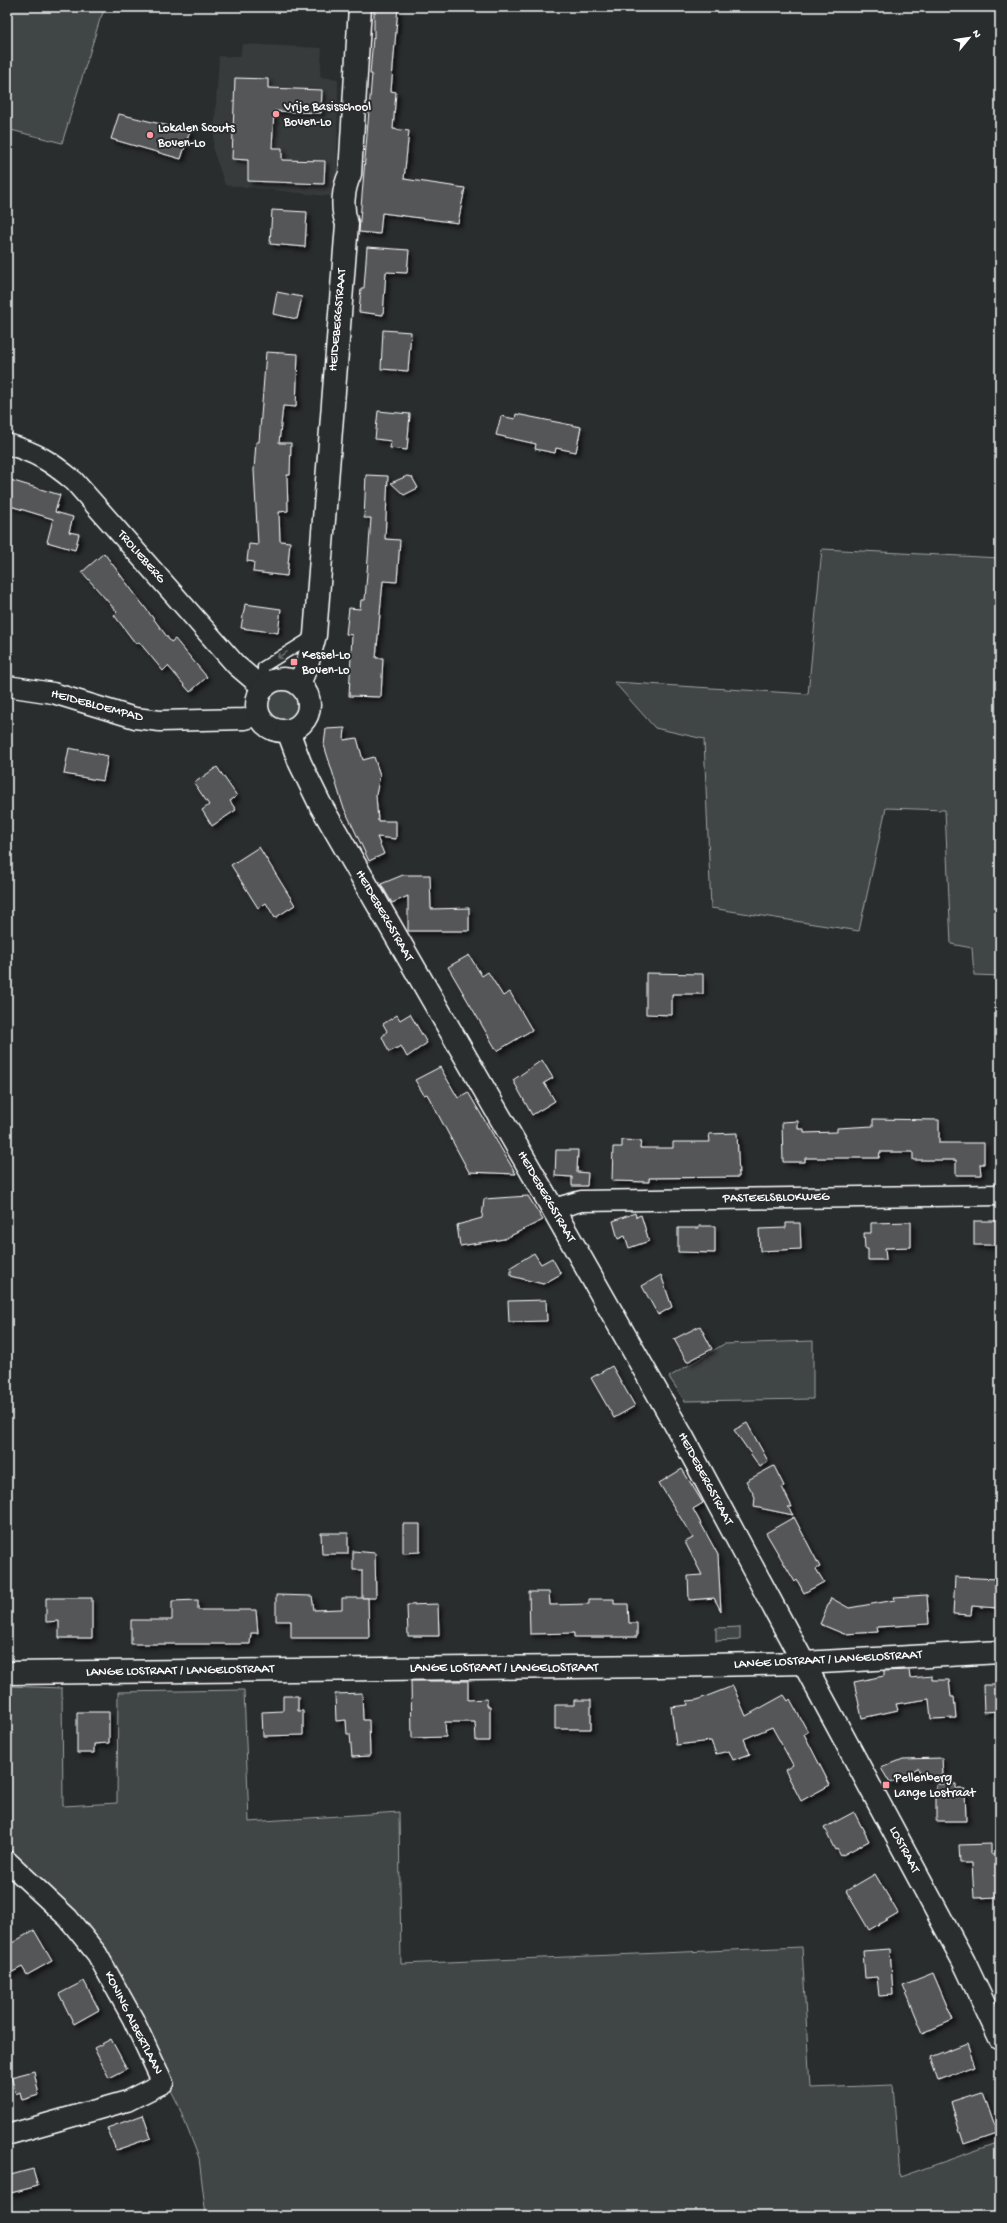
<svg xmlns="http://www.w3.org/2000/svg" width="1007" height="2223" viewBox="0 0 1007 2223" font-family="'Gochi Hand',sans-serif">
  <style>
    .built { fill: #373a3b }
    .green { fill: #414445; stroke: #a0a2a2 }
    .building { fill: #555758; stroke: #fff; filter: url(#shadow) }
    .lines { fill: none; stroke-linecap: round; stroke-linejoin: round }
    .service-casing { stroke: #fff; stroke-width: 13 }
    .minor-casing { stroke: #fff; stroke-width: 23 }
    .tertiary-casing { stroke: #fff; stroke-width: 25 }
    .service { stroke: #2a2d2e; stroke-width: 10 }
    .minor { stroke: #2a2d2e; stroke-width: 20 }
    .tertiary { stroke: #2a2d2e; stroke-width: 22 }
    .oneway { stroke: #6a6c6d }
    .poi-dot { fill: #ff9aa2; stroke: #2a2d2e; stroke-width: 1.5 }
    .labels { text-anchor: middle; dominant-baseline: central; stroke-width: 4; stroke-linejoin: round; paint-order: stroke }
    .poi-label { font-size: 13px; fill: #fff; stroke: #2a2d2e; text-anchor: start }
    .street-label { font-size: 13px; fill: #fff; stroke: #2a2d2e }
  </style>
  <defs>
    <filter id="shadow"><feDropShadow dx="3.5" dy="3.5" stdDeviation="2" flood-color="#0009"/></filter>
  </defs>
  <rect width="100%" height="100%" fill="#2a2d2e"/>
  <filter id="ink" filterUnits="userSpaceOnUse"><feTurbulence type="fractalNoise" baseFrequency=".025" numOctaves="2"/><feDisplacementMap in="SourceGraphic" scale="8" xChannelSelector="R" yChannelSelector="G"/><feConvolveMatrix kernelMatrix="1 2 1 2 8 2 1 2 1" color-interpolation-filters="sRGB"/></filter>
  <g filter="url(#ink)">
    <path class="built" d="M242 44 322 48 320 77 338 79 337 197 225 185 213 150 219 56 240 57Z"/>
    <g class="green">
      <path d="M7 7H106L100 19 62 143 7 129Z"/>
      <path d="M822 549 1000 558V976L974 975 972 948 951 944 945 810 886 808 859 931 711 908 704 739 655 728 614 682 808 694Z"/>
      <circle cx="283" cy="705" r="18"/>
      <path d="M813 1341V1399L685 1401 669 1377 724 1344Z"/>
      <path d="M740 1627V1640L716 1641V1628Z"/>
      <path d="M7 1686 62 1688 63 1806 117 1803 118 1692 244 1690 249 1822 399 1812 401 1964 802 1947 810 2088 893 2085 900 2177 1000 2142V2216H206L199 2158 177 2102 100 1951 72 1915 7 1851Z"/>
    </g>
    <g class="building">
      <path d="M374 7H398L391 91 396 92 393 129 409 131 404 179 465 188 458 223 382 213 380 234 359 232 372 74H370L373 38 374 39Z"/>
      <path d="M235 78 268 79V88L322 90 321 113 274 111 272 148H282V160L325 161 324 184 248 181V160L232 159Z"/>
      <path d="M119 114 190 131 181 159 111 139Z"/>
      <path d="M272 210 307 212 305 247 270 244Z"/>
      <path d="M367 247 409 250 407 273 386 272 383 315 359 312 361 288H364Z"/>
      <path d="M277 292 302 297 297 319 273 314Z"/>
      <path d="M383 330 411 332 408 371 381 369Z"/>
      <path d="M266 352 298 354 296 407 283 406 279 443H291L290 475H287L288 511 279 512 280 541 290 542 287 576 253 572 254 562 247 561 249 544 258 545 254 470 256 442H259Z"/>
      <path d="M378 411 410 414 407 450 390 448 391 441 375 439Z"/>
      <path d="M516 414 581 427 576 452 556 448 555 453 535 449 536 444 496 435 501 416 515 419Z"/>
      <path d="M366 475 388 476 385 539 400 540 397 582 383 581 376 658H383L381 697 349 696 352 635 346 634 349 608 360 609 361 600H365L371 518H364Z"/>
      <path d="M407 476 412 477 418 488 404 495 391 483Z"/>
      <path d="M7 479 60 495 55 512 73 517 69 532 79 534 75 550 47 542 53 519 7 505Z"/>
      <path d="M104 553 171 642 175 639 207 677 190 692 168 666 163 671 139 642 136 644 114 615 117 612 82 572Z"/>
      <path d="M245 604 281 609 278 633 241 628Z"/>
      <path d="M345 728 344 740 357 738 363 760 374 757 380 775 376 795 378 821H396V839L377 837 384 854 369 861 343 806 324 745 326 729Z"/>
      <path d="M69 748 108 756 103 781 64 774Z"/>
      <path d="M217 767 237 796 230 801 236 810 212 826 202 810 209 805 194 783Z"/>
      <path d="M259 847 295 905 275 918 266 903 258 908 231 865Z"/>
      <path d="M403 875H430L431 909 469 908V931H408V896L392 903 381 884Z"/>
      <path d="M469 955 482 976 488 972 503 996 510 992 532 1030 497 1051 448 967Z"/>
      <path d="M646 973 703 974V994H672V1015L646 1014Z"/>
      <path d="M410 1014 427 1043 407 1057 401 1046 389 1052 382 1037 387 1031 383 1024 397 1015 400 1020Z"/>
      <path d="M542 1060 553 1078 544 1083 555 1101 532 1115 513 1080Z"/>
      <path d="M440 1067 458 1098 468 1092 516 1174 469 1172 427 1094 424 1095 415 1080Z"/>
      <path d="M873 1119 939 1120V1143H984V1164H980L981 1175H956V1160H913V1152H880L879 1158H805V1162H783L782 1122 798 1121V1129H804V1133L837 1132V1128L873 1126Z"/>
      <path d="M737 1133 739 1177 649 1178V1182L612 1181 613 1147H622V1140L641 1141 640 1148H673V1142H710L709 1134Z"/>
      <path d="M556 1150H578L577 1172 588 1173 587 1186H572V1177L555 1176Z"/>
      <path d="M528 1196 543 1220 504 1239 460 1246 457 1225 482 1218 484 1199Z"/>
      <path d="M635 1213 636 1217 641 1215 649 1241 629 1248 625 1236 618 1239 613 1221Z"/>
      <rect x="974" y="1221" width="26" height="24"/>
      <path d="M911 1222V1247L885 1248 886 1260H868V1249H865L864 1233H871V1223Z"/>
      <path d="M786 1223H800L801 1249 760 1251 759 1229 786 1228Z"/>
      <path d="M699 1226H715V1253L678 1252V1228H699Z"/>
      <path d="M534 1253 541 1264 552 1258 561 1274 543 1284 511 1276V1267Z"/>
      <path d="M661 1275 672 1307 658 1315 642 1286Z"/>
      <path d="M546 1300 547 1321 509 1322 508 1301Z"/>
      <path d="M700 1326 712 1349 687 1362 674 1339Z"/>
      <path d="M612 1366 635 1406 614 1418 591 1378Z"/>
      <path d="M747 1423 768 1461 760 1467 734 1430Z"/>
      <path d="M774 1466 784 1486 782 1487 792 1507H788L793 1515 754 1507 755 1497 746 1481Z"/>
      <path d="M682 1469 703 1503 693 1509 718 1555 721 1611 714 1598 689 1600 688 1576 702 1575 685 1542 693 1538 659 1483Z"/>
      <path d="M794 1517 820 1567 816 1569 824 1582 804 1593 797 1580 795 1582 766 1533Z"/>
      <path d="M403 1524H420V1552L403 1553Z"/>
      <path d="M321 1533H348V1554H322Z"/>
      <path d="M353 1551 375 1553 376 1598H362V1570H353Z"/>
      <path d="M955 1577 999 1579 997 1608 972 1606 971 1615 953 1614Z"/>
      <path d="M529 1592H549L550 1605 589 1604V1599H614V1604H628L629 1623H637V1637H574V1633L530 1634Z"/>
      <path d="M276 1595 312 1596 314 1610 342 1609V1598H368L369 1638H291V1621H276Z"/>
      <path d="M927 1595 929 1624 877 1627 878 1632 844 1634 820 1624 831 1598 849 1608 895 1600 894 1597Z"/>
      <path d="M46 1598H92V1638H59V1621L46 1622Z"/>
      <path d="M198 1600V1610H256L258 1633H251L250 1644H131V1620H172V1601Z"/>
      <path d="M438 1604 439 1636H408L407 1605Z"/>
      <path d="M909 1670 910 1678 932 1676V1680H949L951 1697H954L956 1718 931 1719 929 1699 896 1704 898 1710 862 1718 854 1682 884 1676V1671Z"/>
      <path d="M411 1681H468V1700L487 1699V1706H490V1741H476L475 1722H445L446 1737 412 1738Z"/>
      <path d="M983 1685H1000V1711L984 1712Z"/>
      <path d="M733 1686 746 1716 784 1695 788 1701 790 1699 808 1732 804 1734 830 1785 801 1801 785 1770 793 1765 772 1727 744 1739 750 1754 733 1760 729 1751 716 1754 711 1741 676 1745 671 1707 688 1705 687 1701 697 1700Z"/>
      <path d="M362 1693 363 1720H369L370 1756 352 1757 350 1734H347L346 1720 336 1721 335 1694Z"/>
      <path d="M283 1696H298V1711H303V1735L263 1736 262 1712 283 1711Z"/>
      <path d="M574 1700H591V1729H555V1705H574Z"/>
      <path d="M77 1712H109V1743L94 1744V1753H77Z"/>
      <path d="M942 1758 943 1775 922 1778 918 1768 890 1783 881 1768 903 1759Z"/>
      <path d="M936 1784H956V1789H965L966 1821H936Z"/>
      <path d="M854 1812 869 1841 841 1856 837 1849 835 1850 824 1828Z"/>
      <path d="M991 1844V1854H1000V1897L974 1898 972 1863H960L959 1845Z"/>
      <path d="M875 1874 898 1913 869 1930 846 1891Z"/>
      <path d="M34 1930 52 1961 27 1975 22 1967 7 1975V1946Z"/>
      <path d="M890 1949 893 1995 879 1996 877 1977 865 1978 863 1951Z"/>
      <path d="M933 1973 953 2020 923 2033 903 1985Z"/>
      <path d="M84 1981 99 2010 74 2024 59 1994Z"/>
      <path d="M111 2039 127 2069 109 2078 94 2048Z"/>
      <path d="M967 2044 975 2066 938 2080 930 2058Z"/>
      <path d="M34 2071 39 2095 22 2100 20 2092 16 2094 11 2077Z"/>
      <path d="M982 2092 996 2133 964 2144 951 2102Z"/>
      <path d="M143 2115 151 2138 116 2150 107 2128Z"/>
      <path d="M33 2169 38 2186 7 2194V2176Z"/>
    </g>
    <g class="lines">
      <g class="service-casing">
        <path id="service" d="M263 687V667L313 636"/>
      </g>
      <g class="minor-casing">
        <g id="minor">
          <path d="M7 444C37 453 50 461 74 481L236 665 263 688"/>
          <path d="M7 686 53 693 135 718 160 721 245 719 258 715"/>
          <path d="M553 1209 581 1201 1000 1195"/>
          <path d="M7 1861 68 1918 97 1954 133 2019 163 2083 127 2101 7 2135"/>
        </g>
      </g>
      <g class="tertiary-casing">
        <g id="tertiary">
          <circle cx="283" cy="705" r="26"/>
          <path d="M299 684 307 665 315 635 347 224C341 208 343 189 350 174L360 7"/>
          <path d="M288 731 300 763 320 804 553 1209 683 1438 964 1962 1000 2038"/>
          <path d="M7 1673 659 1666 803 1663 1000 1652"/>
        </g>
      </g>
      <use href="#service" class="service"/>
      <use href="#minor" class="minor"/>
      <use href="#tertiary" class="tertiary"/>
    </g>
    <defs><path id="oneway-shaft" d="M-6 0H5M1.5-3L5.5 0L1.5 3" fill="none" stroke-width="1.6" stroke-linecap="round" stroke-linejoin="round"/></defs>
    <use class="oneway" href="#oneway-shaft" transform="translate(282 655) rotate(148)"/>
  </g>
  <g class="poi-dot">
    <circle cx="276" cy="114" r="4"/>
    <circle cx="150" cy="135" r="4"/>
    <rect x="290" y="658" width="8" height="8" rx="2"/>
    <rect x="882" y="1781" width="8" height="8" rx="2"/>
  </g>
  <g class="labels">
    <g class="poi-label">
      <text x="284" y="107">Vrije Basisschool<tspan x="284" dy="15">Boven-Lo</tspan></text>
      <text x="158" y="128">Lokalen Scouts<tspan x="158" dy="15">Boven-Lo</tspan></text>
      <text x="302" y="655">Kessel-Lo<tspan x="302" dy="15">Boven-Lo</tspan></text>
      <text x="894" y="1778">Pellenberg<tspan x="894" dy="15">Lange Lostraat</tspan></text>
    </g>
    <g class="street-label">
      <text transform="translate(338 320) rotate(-85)">HEIDEBERGSTRAAT</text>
      <text transform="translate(141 557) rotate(49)">TROLIEBERG</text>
      <text transform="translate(97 706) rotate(15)">HEIDEBLOEMPAD</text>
      <text transform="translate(384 916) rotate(60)">HEIDEBERGSTRAAT</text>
      <text transform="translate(546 1197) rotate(60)">HEIDEBERGSTRAAT</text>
      <text transform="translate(776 1198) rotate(-1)">PASTEELSBLOKWEG</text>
      <text transform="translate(705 1479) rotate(62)">HEIDEBERGSTRAAT</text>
      <text transform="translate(828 1660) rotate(-3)">LANGE LOSTRAAT / LANGELOSTRAAT</text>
      <text x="504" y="1668">LANGE LOSTRAAT / LANGELOSTRAAT</text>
      <text transform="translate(180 1671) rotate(-1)">LANGE LOSTRAAT / LANGELOSTRAAT</text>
      <text transform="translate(904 1850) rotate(62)">LOSTRAAT</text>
      <text transform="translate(133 2023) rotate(63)">KONING ALBERTLAAN</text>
    </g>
  </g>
  <rect width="1007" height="2223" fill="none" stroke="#2a2d2e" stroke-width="24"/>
  <rect x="12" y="12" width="983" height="2199" fill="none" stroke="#fff" stroke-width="1.5" filter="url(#ink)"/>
  <g transform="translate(969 38) rotate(61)" stroke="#2a2d2e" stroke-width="3" paint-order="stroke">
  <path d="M0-3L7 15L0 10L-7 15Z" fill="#ffffff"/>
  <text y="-6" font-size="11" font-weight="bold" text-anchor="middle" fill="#ffffff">N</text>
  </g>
</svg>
